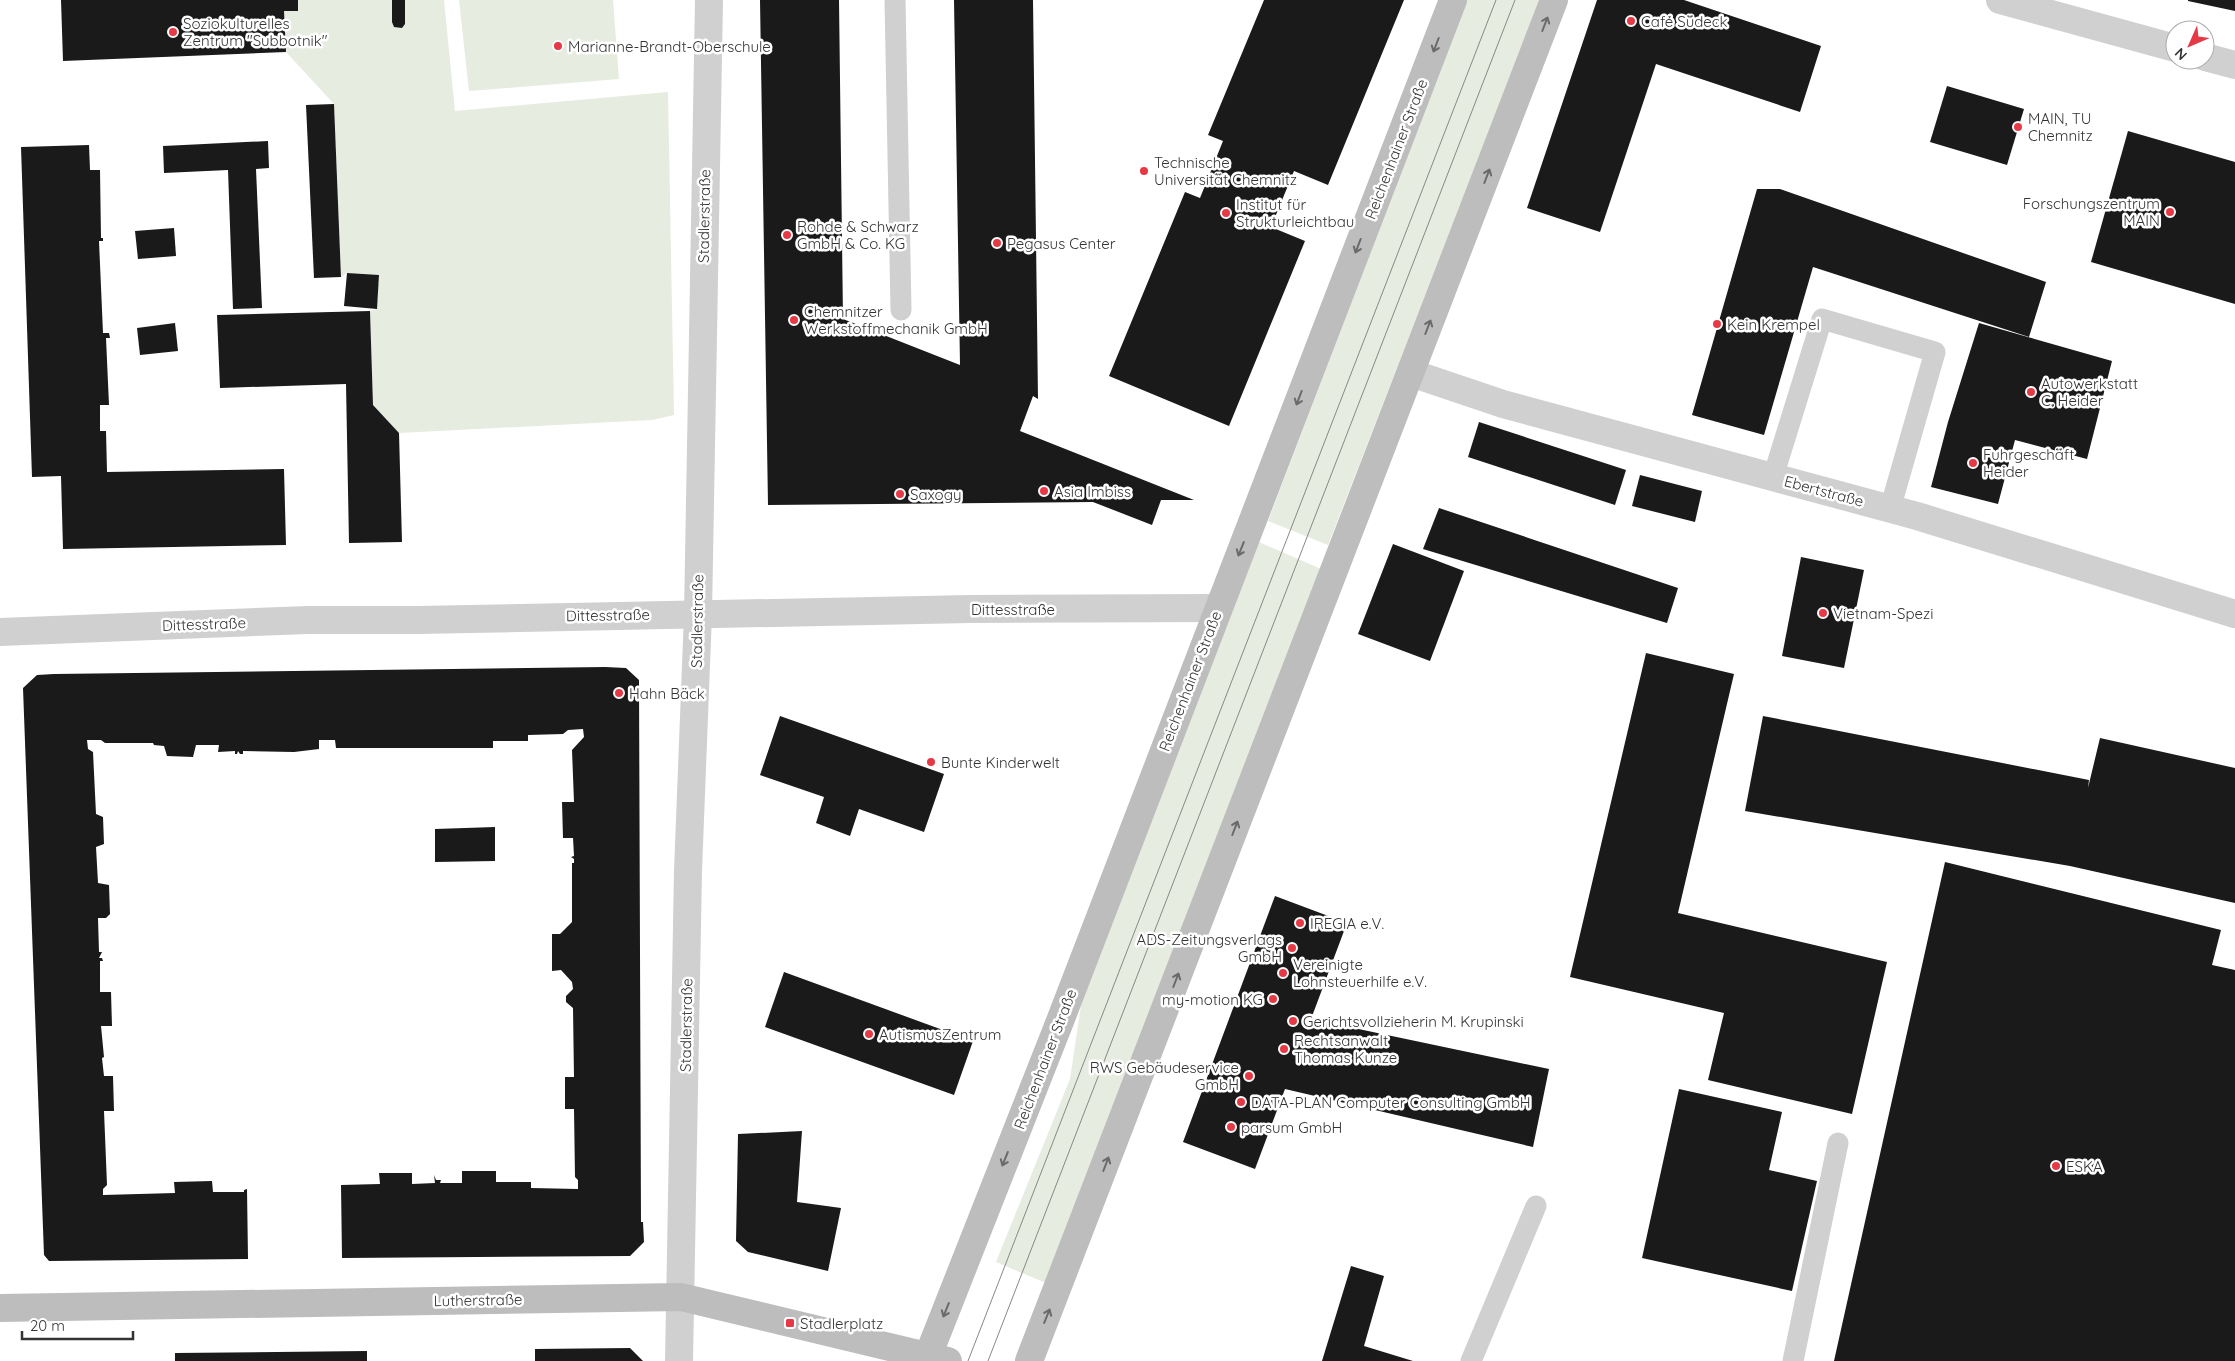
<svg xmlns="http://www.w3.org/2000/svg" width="2235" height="1361" viewBox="0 0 2235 1361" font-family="Quicksand,sans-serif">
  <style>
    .green { fill: #e6ecdf }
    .building { fill: #1a1a1a }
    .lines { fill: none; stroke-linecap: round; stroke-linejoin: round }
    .lane { stroke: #d0d0d0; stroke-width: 21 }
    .street { stroke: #d0d0d0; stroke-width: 28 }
    .secondary { stroke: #bdbdbd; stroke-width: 28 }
    .tram { stroke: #888; stroke-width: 1 }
    .oneway { stroke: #6a6a6a }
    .poi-dot { fill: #e63946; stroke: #fff; stroke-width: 2 }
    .labels { text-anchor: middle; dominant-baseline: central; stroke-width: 5; stroke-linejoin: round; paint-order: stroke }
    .poi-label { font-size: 15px; fill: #333; stroke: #fff; text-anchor: start }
    .street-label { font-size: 15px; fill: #333; stroke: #fff }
  </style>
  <rect width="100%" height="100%" fill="#fff"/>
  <g class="green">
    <path d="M298 0H444L455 111 668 92 674 415 652 420 399 433 373 405 370 311 377 309 379 276 347 273 341 277 334 104 286 52 284 11H298Z"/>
    <path d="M459 0H613L619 79 469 91Z"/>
    <path d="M1467 0H1540L1328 545 1268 521Z"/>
    <path d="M1259 542 1321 569 1046 1283 996 1262 1070 1079 1082 999Z"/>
  </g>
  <g class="building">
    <path d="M61 0H298V11H284L286 52 63 61Z"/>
    <path d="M392 0H405V24L402 28 394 27 392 22Z"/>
    <path d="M760 0H839L843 319 960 365 954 0H1033L1038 399 1033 396 1020 431 1194 500H1161L1152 525 1093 502 768 505Z"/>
    <path d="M1264 0H1404L1328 185 1294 171 1271 227 1305 241 1229 426 1109 376 1185 192 1200 198 1223 141 1208 135Z"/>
    <path d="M1597 0H1684L1821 46 1800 112 1656 64 1600 232 1527 208Z"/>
    <path d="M2235 0V11L2188 1V0Z"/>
    <path d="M1947 86 2024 109 2007 165 1930 142Z"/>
    <path d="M334 104 341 277 314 278 306 105Z"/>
    <path d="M2128 131 2235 162V304L2091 262Z"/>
    <path d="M268 141 269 168 256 169 262 308 233 309 228 170 164 173 163 146Z"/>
    <path d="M89 145 90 170H100L101 238H103V241H99L103 333H109L110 338H106L109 405H100V431H106L107 472 284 469 286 545 63 549 61 476 32 477 21 147Z"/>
    <path d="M1757 189H1780L2046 282 2029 337 1813 267 1764 435 1692 415Z"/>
    <path d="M174 228 176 256 138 259 135 231Z"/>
    <path d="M347 273 379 275 377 309 344 306Z"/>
    <path d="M370 311 373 405 399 433 402 542 349 543 346 384 220 388 217 315Z"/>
    <path d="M175 323 178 351 140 355 137 328Z"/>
    <path d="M1979 323 2112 361 2087 459 2015 440 1998 504 1931 487 1948 422Z"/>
    <path d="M1479 422 1626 470 1615 505 1468 457Z"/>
    <path d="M1640 475 1702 491 1695 522 1632 506Z"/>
    <path d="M1439 508 1678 588 1667 623 1423 549Z"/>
    <path d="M1393 544 1464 571 1430 661 1358 634Z"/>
    <path d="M1801 557 1864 570 1844 668 1782 656Z"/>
    <path d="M1646 653 1734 674 1678 913 1887 962 1852 1114 1708 1080 1724 1013 1570 977Z"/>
    <path d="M605 667 626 668 639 680 641 1222H643L644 1242 630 1256 342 1258 341 1185 380 1184 379 1173H412V1184L435 1183 434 1175 436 1180H441L440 1183H462V1171H496V1182H531V1188L578 1189V1180L575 1177 574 1109H565V1077H574L573 1008 566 1002V996L573 989 572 982 561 970 552 971V934H560L572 922V863H574V859L571 857 574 856 573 838H563L562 802H574L572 750 584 737 583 729 568 730 563 734 528 735V741H493V748H336L335 740H319V749L294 752 243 751V754H240L238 751 237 754H235V751L218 752 219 745H196L193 757 167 756 164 746 154 745 153 743H105L101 740H87L88 749 93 752 96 814 103 817 104 844 96 847 98 883 109 885 110 914 106 918H98L99 952H102L99 958H102L103 961H100V992H111L112 1026H101L104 1057 102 1058 104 1076H113L114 1111H104L107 1185 103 1189V1195L175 1193 174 1182 212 1181 213 1192H244V1190L247 1189 248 1259 49 1261 44 1255 23 688 37 675 54 674Z"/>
    <path d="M780 716 944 774 924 832 859 809 850 836 816 823 824 797 760 775Z"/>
    <path d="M1763 716 2089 780 2088 788 2100 738 2235 768V903L2070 866 1745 811Z"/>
    <path d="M495 827V861L435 862V829Z"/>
    <path d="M1945 862 2221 930 2212 965 2235 970V1361H1834Z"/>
    <path d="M1275 896 1347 923 1311 1019 1549 1069 1533 1147 1285 1089 1255 1169 1183 1142Z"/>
    <path d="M784 972 973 1041 954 1095 765 1027Z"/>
    <path d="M1679 1089 1782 1112 1769 1170 1817 1181 1792 1291 1642 1258Z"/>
    <path d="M802 1131 797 1202 841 1208 828 1271 748 1252 736 1241 738 1134Z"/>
    <path d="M1351 1266 1384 1276 1364 1346 1413 1361H1322Z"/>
    <path d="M630 1348 643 1361H535V1349Z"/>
    <path d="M367 1351V1361H175V1353Z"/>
  </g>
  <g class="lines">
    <g class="lane">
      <path d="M895 0 901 310"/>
      <path d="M1773 477 1822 319 1935 352 1890 509"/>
      <path d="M1471 1361 1536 1206"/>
      <path d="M1793 1361 1838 1143"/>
    </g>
    <g class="street">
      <path d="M2000 0 2175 48"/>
      <path d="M2205 57 2235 65"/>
      <path d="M1411 373 1503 404 1917 516 2235 614"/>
      <path d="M0 632 308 620H418L970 609 1217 608"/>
      <path d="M679 1361 688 871 698 614 709 0"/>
    </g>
    <g class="secondary">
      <path d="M0 1308 681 1297 948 1361"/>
      <path d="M928 1356 1062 1016 1453 0"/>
      <path d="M1029 1361 1554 0"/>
    </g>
    <g class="tram">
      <path d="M968 1361 1496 0"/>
      <path d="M988 1361 1515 0"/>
    </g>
  </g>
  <defs><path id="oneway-shaft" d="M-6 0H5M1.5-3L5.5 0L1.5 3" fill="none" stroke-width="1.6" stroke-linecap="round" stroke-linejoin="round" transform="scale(1.25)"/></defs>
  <g class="oneway">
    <use href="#oneway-shaft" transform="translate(1545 24) rotate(-69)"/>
    <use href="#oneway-shaft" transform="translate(1436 45) rotate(111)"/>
    <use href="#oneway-shaft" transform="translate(1487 176) rotate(-69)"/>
    <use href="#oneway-shaft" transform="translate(1358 246) rotate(111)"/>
    <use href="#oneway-shaft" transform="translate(1428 327) rotate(-69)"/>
    <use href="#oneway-shaft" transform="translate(1299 398) rotate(111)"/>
    <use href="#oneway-shaft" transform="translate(1241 549) rotate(112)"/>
    <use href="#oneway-shaft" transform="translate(1235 828) rotate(-69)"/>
    <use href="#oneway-shaft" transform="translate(1176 980) rotate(-69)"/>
    <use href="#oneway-shaft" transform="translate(1005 1159) rotate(112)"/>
    <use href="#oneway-shaft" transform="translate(1106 1164) rotate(-69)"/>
    <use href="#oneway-shaft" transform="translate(946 1310) rotate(112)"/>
    <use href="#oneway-shaft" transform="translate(1047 1316) rotate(-68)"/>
  </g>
  <g class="poi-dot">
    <circle cx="1631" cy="21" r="5"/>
    <circle cx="173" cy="32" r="5"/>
    <circle cx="558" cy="46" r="5"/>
    <circle cx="2018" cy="127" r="5"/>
    <circle cx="1144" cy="171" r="5"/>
    <circle cx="2170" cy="212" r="5"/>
    <circle cx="1226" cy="213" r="5"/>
    <circle cx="787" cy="235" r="5"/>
    <circle cx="997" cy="243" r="5"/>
    <circle cx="794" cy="320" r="5"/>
    <circle cx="1717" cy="324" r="5"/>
    <circle cx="2031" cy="392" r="5"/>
    <circle cx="1973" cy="463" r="5"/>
    <circle cx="1044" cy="491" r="5"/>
    <circle cx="900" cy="494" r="5"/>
    <circle cx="1823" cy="613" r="5"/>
    <circle cx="619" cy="693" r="5"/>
    <circle cx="931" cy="762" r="5"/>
    <circle cx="1300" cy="923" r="5"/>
    <circle cx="1292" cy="948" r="5"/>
    <circle cx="1283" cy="973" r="5"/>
    <circle cx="1273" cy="999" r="5"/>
    <circle cx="1293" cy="1021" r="5"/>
    <circle cx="869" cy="1034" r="5"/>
    <circle cx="1284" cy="1049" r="5"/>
    <circle cx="1249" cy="1076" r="5"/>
    <circle cx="1241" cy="1102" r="5"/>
    <circle cx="1231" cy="1127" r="5"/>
    <circle cx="2056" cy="1166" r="5"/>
    <rect x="785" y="1318" width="10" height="10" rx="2.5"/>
  </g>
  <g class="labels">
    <g class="poi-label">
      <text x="1641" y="21">Café Südeck</text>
      <text x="183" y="23">Soziokulturelles<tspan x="183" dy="17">Zentrum "Subbotnik"</tspan></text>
      <text x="568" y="46">Marianne-Brandt-Oberschule</text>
      <text x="2028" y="118">MAIN, TU<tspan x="2028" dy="17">Chemnitz</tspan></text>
      <text x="1154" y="162">Technische<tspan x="1154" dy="17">Universität Chemnitz</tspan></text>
      <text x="2160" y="203" text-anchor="end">Forschungszentrum<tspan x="2160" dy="17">MAIN</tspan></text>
      <text x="1236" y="204">Institut für<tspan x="1236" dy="17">Strukturleichtbau</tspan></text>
      <text x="797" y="226">Rohde &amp; Schwarz<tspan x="797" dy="17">GmbH &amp; Co. KG</tspan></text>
      <text x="1007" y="243">Pegasus Center</text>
      <text x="804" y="311">Chemnitzer<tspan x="804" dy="17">Werkstoffmechanik GmbH</tspan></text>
      <text x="1727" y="324">Kein Krempel</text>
      <text x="2041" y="383">Autowerkstatt<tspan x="2041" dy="17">C. Heider</tspan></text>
      <text x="1983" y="454">Fuhrgeschäft<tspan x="1983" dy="17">Heider</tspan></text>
      <text x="1054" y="491">Asia Imbiss</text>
      <text x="910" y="494">Saxogy</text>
      <text x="1833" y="613">Vietnam-Spezi</text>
      <text x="629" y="693">Hahn Bäck</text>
      <text x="941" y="762">Bunte Kinderwelt</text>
      <text x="1310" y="923">IREGIA e.V.</text>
      <text x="1282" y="939" text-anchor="end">ADS-Zeitungsverlags<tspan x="1282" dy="17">GmbH</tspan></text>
      <text x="1293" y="964">Vereinigte<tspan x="1293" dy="17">Lohnsteuerhilfe e.V.</tspan></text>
      <text x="1263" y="999" text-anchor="end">my-motion KG</text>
      <text x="1303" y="1021">Gerichtsvollzieherin M. Krupinski</text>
      <text x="879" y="1034">AutismusZentrum</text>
      <text x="1294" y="1040">Rechtsanwalt<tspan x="1294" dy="17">Thomas Kunze</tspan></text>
      <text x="1239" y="1067" text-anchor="end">RWS Gebäudeservice<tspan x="1239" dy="17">GmbH</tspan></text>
      <text x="1251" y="1102">DATA-PLAN Computer Consulting GmbH</text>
      <text x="1241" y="1127">parsum GmbH</text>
      <text x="2066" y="1166">ESKA</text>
      <text x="800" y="1323">Stadlerplatz</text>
    </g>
    <g class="street-label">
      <text transform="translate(1396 149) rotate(-69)">Reichenhainer Straße</text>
      <text transform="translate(704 216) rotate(-89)">Stadlerstraße</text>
      <text transform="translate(1824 491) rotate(15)">Ebertstraße</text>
      <text x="1013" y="609">Dittesstraße</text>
      <text transform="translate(608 615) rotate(-1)">Dittesstraße</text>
      <text transform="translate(697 621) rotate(-89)">Stadlerstraße</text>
      <text transform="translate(204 624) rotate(-2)">Dittesstraße</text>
      <text transform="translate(1190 681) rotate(-69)">Reichenhainer Straße</text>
      <text transform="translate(686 1025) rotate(-89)">Stadlerstraße</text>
      <text transform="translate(1045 1059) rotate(-69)">Reichenhainer Straße</text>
      <text transform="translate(478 1300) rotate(-1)">Lutherstraße</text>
    </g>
  </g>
  <g transform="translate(2190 45) rotate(225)"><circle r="24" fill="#ffffff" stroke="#adadad"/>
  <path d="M0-4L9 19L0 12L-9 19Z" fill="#e63946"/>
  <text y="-8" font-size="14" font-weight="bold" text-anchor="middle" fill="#333333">N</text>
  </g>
  <path d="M22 1331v8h111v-8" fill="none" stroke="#333333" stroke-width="2.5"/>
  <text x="30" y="1331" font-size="15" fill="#333333" stroke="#ffffff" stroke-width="4" paint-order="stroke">20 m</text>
</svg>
